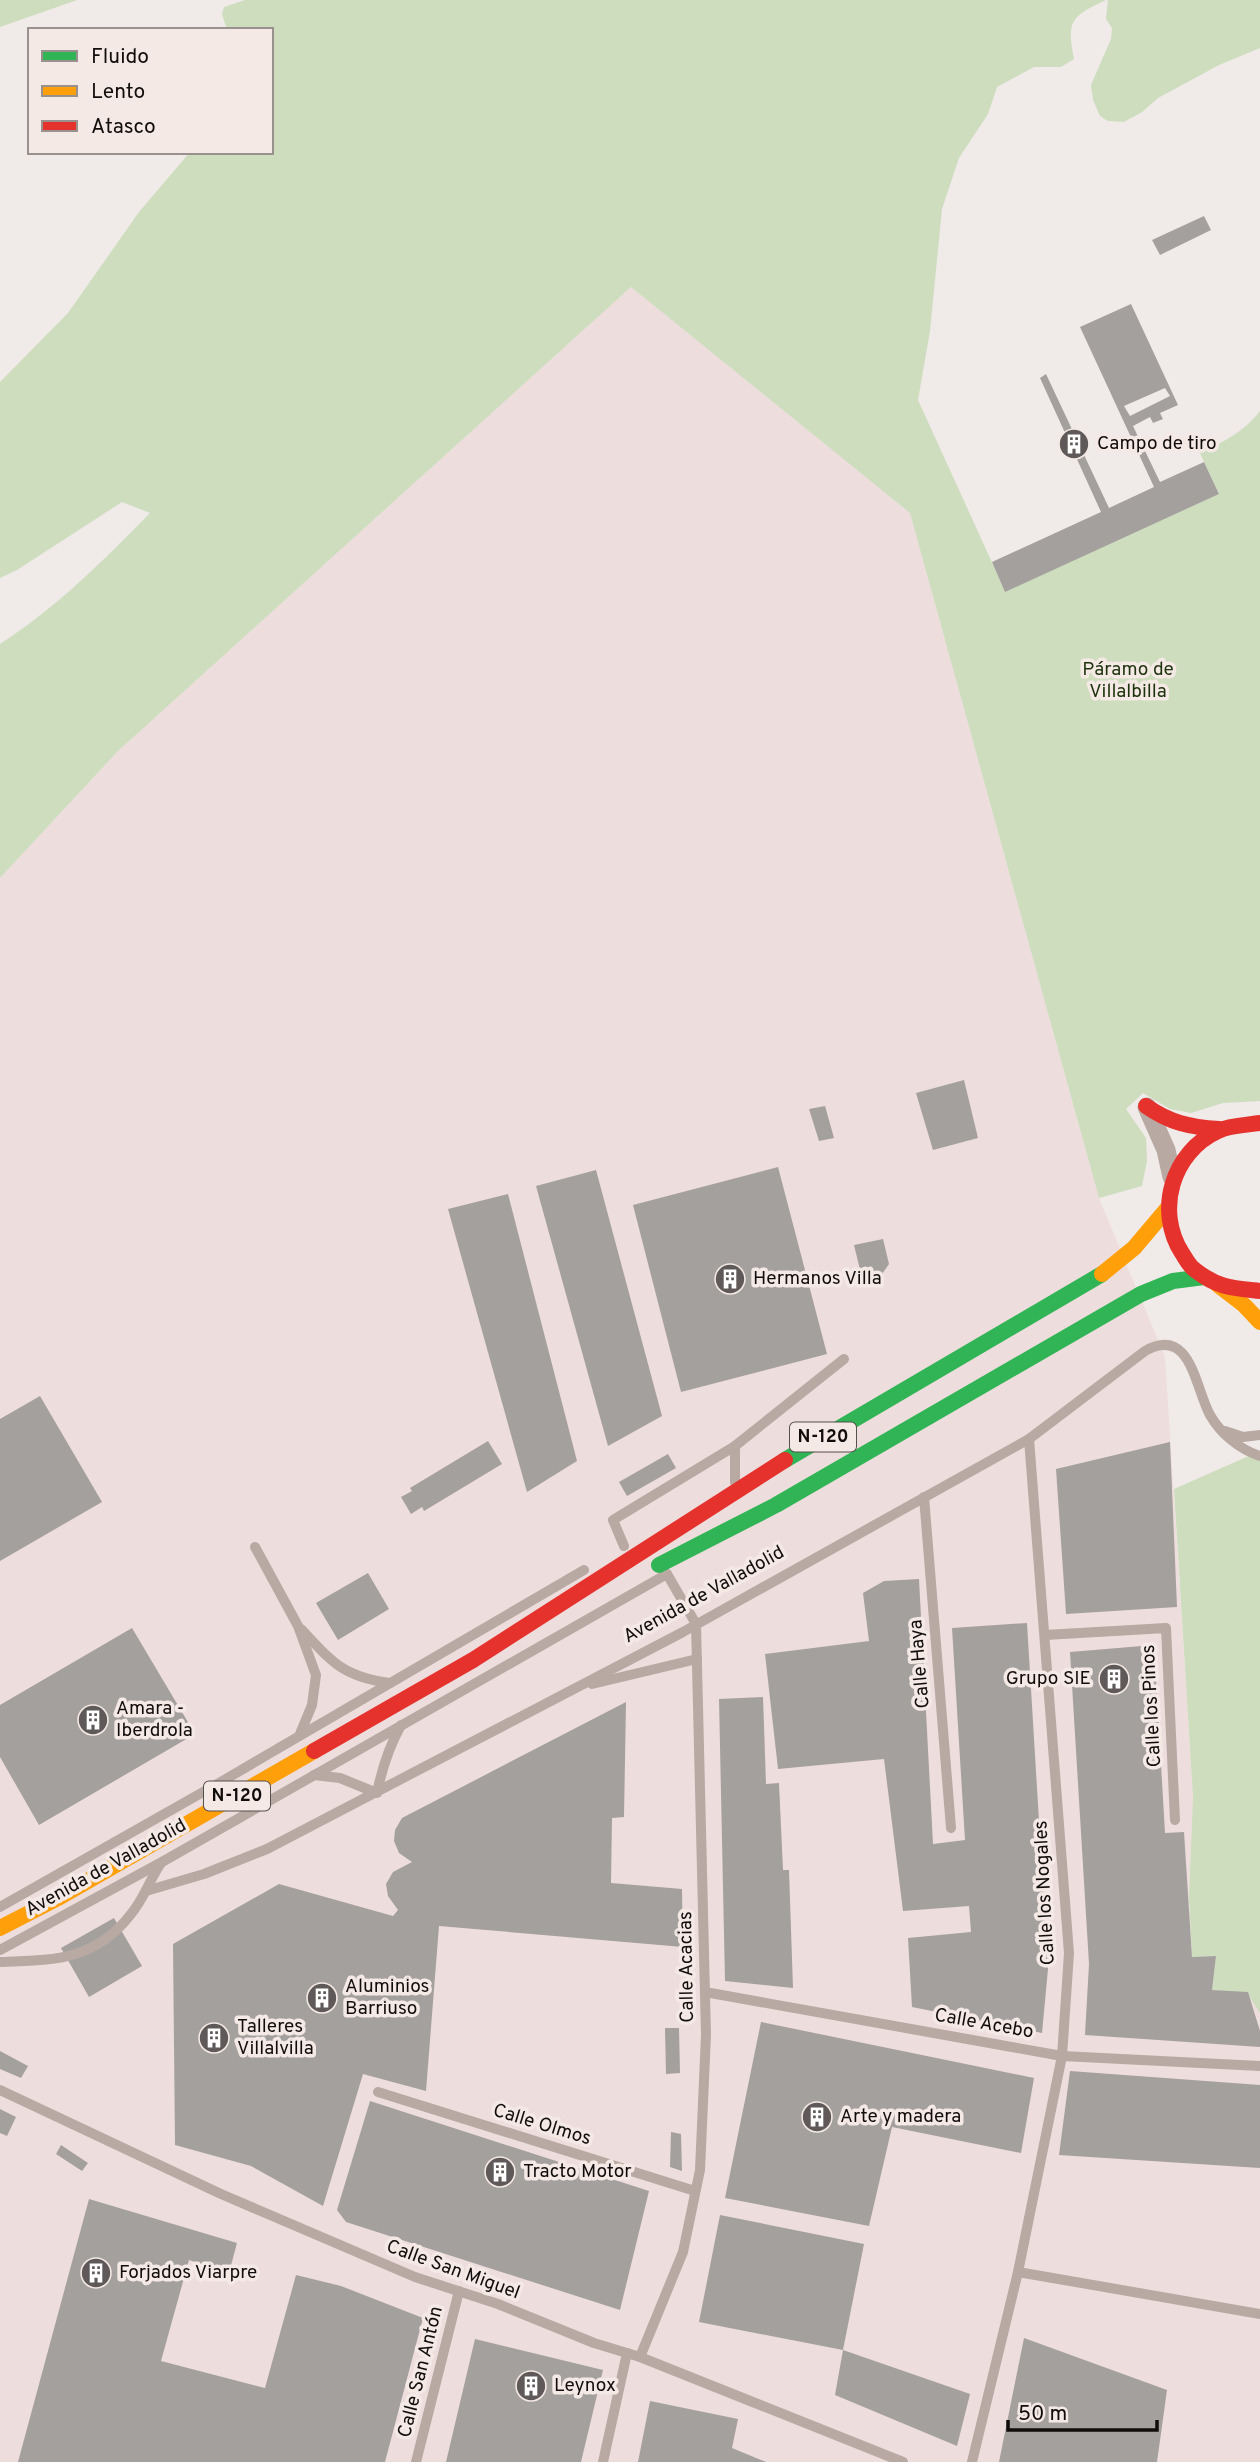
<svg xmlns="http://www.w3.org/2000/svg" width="1260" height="2462" viewBox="0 0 1260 2462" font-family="Overpass,sans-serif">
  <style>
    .industrial { fill: #edd }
    .green { fill: #cdddbe }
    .building { fill: #a4a09e; fill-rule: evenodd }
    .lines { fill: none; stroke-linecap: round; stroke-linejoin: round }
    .lane { stroke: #b8a9a2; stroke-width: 10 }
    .street { stroke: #b8a9a2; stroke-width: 19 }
    .fast { stroke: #30b455; stroke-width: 16 }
    .slow { stroke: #ff9f0a; stroke-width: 16 }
    .jam { stroke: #e5322d; stroke-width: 16 }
    .labels { text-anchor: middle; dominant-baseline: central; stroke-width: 7; stroke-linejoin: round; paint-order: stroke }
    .shield { fill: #f4e9e4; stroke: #554f4d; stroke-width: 2 }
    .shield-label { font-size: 18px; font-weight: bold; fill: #110d0c }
    .poi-label { font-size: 19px; fill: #110d0c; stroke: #f4e9e4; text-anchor: start }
    .park-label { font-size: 19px; fill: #1d330c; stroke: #f4e9e4 }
    .street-label { font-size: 19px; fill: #110d0c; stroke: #f4e9e4 }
  </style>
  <rect width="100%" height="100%" fill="#f0eae8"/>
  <path class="industrial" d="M631 287 910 513 1099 1198 1165 1357 1193 1797 1189 1896 1192 1956H1216L1248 1992 1260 2013V2462H0V878L118 751Z"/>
  <g class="green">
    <path d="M0 0H77L0 27Z"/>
    <path d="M245 0H1106C1072 16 1066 20 1074 59L1061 67H1034L997 87 988 114 959 158 942 209 930 331 918 400 1005 591 1219 494 1200 453C1223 442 1244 432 1260 411V1101L1223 1103 1191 1113 1170 1109 1143 1093 1126 1109 1146 1138 1147 1161 1142 1186 1099 1198 910 513 631 287 118 751 0 878V644C56 608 103 561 150 513L122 502 17 570 0 578V382L68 313 139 212 190 152H271V30H227L222 14 224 7Z"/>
    <path d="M1108 0H1260V48L1219 65 1158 98 1142 112 1124 122 1108 121 1100 116 1093 100 1091 85 1111 39 1112 28 1106 19Z"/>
    <path d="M1260 1451V2013L1247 1993 1212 1990 1216 1956 1192 1957 1189 1896 1193 1797 1174 1489Z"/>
  </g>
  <g class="building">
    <path d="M1204 216 1211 230 1160 255 1152 240Z"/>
    <path d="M1131 304 1178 405 1160 413 1163 419 1153 423 1150 417 1133 426 1160 482 1204 462 1219 494 1005 592 992 562 1101 512 1040 378 1046 374 1109 508 1154 487 1080 327ZM1165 388 1170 396 1130 416 1124 406Z"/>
    <path d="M964 1080 978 1138 933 1150 916 1093Z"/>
    <path d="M825 1106 834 1138 819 1141 809 1109Z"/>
    <path d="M778 1167 827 1354 681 1392 633 1205Z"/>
    <path d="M596 1170 662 1416 608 1446 536 1186Z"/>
    <path d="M508 1194 577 1461 527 1492 448 1209Z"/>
    <path d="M883 1239 889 1264 880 1277 863 1282 854 1245Z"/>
    <path d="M40 1396 102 1502 0 1561V1419Z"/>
    <path d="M488 1441 502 1464 424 1511 422 1507 411 1514 401 1497 412 1491 410 1488Z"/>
    <path d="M1170 1442 1177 1607 1066 1614 1056 1469Z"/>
    <path d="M668 1454 676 1468 627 1496 619 1482Z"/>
    <path d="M368 1573 389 1609 338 1640 316 1603Z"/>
    <path d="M919 1579 933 1844 965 1840 952 1628 1027 1623 1048 1969 1042 2033 912 2007 908 1938 971 1932 969 1906 903 1911 884 1759 778 1769 765 1654 869 1641 863 1593 884 1581Z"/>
    <path d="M132 1628 195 1734 39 1825 0 1757V1705Z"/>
    <path d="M1154 1645 1165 1833 1184 1832 1192 1957 1216 1956 1212 1990 1248 1992 1260 2031V2047L1085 2035 1089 1964 1070 1652Z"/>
    <path d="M763 1697 766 1784 779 1783 783 1870H789L793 1988 725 1981 719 1699Z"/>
    <path d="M626 1702 624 1817 612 1818 611 1883 682 1889 683 1947 439 1926 426 2091 363 2074 323 2206 251 2166 175 2145 173 1944 279 1884 393 1916 398 1910 388 1896 386 1884 393 1872 412 1862 399 1853 394 1841 395 1830 402 1818Z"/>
    <path d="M114 1918 142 1966 89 1997 61 1948Z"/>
    <path d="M761 2022 1034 2078 1021 2153 892 2127 869 2226 725 2198Z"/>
    <path d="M665 2028H679L680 2073 666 2074Z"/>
    <path d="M0 2051 28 2066 21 2078 0 2069Z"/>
    <path d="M1070 2071 1260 2085V2168L1059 2155Z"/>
    <path d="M370 2101 649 2191 620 2310 346 2222 337 2210Z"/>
    <path d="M0 2109 16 2117 7 2136 0 2133Z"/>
    <path d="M671 2132 681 2134 682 2171 670 2167Z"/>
    <path d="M61 2145 88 2163 82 2171 56 2154Z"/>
    <path d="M89 2199 237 2243 229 2273 189 2260 161 2361 265 2388 296 2275 341 2286 423 2318 385 2462H18Z"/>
    <path d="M720 2215 864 2244 843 2350 699 2322Z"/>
    <path d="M1024 2338 1167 2390 1157 2462H999Z"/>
    <path d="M475 2339 603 2370 581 2462H446Z"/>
    <path d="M843 2350 970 2394 957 2446 835 2395Z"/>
    <path d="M650 2401 738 2419 732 2448 766 2462H638Z"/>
  </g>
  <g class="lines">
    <g class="lane">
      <path d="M1225 1431 1243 1437 1260 1435"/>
      <path d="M735 1482V1446L844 1359"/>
      <path d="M924 1497 951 1828"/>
      <path d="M624 1546 613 1520 735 1446"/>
      <path d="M255 1547 298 1626 316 1675 312 1705 300 1734"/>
      <path d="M301 1629C332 1662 343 1677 390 1683"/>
      <path d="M1045 1635 1166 1628 1175 1820"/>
      <path d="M592 1684 697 1659"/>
      <path d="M314 1775 340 1778 377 1793C382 1768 389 1747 401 1725"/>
      <path d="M146 1891 204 1874 267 1849 683 1632 1029 1439 1145 1351C1191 1325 1195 1388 1210 1415 1221 1434 1239 1449 1260 1456"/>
      <path d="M0 1907 219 1783 584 1570"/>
      <path d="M0 1950 162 1862 667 1574"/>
      <path d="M0 1962C54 1960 95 1961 131 1914 144 1899 150 1879 161 1863"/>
      <path d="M705 1992 1062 2056 1260 2066"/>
      <path d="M0 2090 221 2194 415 2277 498 2304 594 2343 640 2357 903 2462"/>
      <path d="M378 2092 695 2191"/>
      <path d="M1018 2272 1260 2314"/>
      <path d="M640 2357 683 2252 700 2170 706 2035 696 1624 667 1574"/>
      <path d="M416 2462 459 2291"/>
      <path d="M603 2462 627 2353"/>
      <path d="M972 2462 1018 2272 1062 2056 1069 1953 1029 1439"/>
    </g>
    <path class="street" d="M1147 1107 1166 1150 1172 1177"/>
    <g class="fast">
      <path d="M785 1460 1102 1274"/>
      <path d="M659 1565 776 1505 1141 1294 1173 1281 1204 1277"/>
    </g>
    <g class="slow">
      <path d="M1102 1274 1134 1248 1167 1209"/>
      <path d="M1218 1285 1244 1305 1260 1322"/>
      <path d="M0 1928 58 1898 314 1751"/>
    </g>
    <g class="jam">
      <path d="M1146 1106C1170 1123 1190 1127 1219 1129"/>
      <path d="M1260 1123C1247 1125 1230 1125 1218 1131 1172 1152 1155 1211 1182 1253 1186 1259 1189 1266 1195 1270 1218 1288 1232 1288 1260 1291"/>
      <path d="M314 1751 473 1660 785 1460"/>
    </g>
  </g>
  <defs>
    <g id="building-disc" transform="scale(1.575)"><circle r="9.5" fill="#5f5a59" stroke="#f4e9e4"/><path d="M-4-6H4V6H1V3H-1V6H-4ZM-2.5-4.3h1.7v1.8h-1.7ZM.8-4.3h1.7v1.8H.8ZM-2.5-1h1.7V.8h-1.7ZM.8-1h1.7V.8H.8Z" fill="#fff"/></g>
  </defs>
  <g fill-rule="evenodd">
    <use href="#building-disc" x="1074" y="444"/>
    <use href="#building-disc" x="730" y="1279"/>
    <use href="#building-disc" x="1114" y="1679"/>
    <use href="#building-disc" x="93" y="1720"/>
    <use href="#building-disc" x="322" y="1998"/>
    <use href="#building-disc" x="214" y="2038"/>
    <use href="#building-disc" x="817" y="2117"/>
    <use href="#building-disc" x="500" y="2172"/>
    <use href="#building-disc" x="96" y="2273"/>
    <use href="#building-disc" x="531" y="2386"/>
  </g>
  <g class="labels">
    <g class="shield">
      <rect x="790" y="1422.5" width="66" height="29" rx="5"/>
      <rect x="204" y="1781.5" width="66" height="29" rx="5"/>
    </g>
    <g class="shield-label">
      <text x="823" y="1437">N-120</text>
      <text x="237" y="1796">N-120</text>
    </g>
    <g class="poi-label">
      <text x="1097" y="444">Campo de tiro</text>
      <text x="753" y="1279">Hermanos Villa</text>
      <text x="1091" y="1679" text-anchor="end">Grupo SIE</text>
      <text x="116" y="1709">Amara -<tspan x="116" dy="22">Iberdrola</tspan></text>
      <text x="345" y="1987">Aluminios<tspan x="345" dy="22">Barriuso</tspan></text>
      <text x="237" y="2027">Talleres<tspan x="237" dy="22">Villalvilla</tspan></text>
      <text x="840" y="2117">Arte y madera</text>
      <text x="523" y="2172">Tracto Motor</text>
      <text x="119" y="2273">Forjados Viarpre</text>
      <text x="554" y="2386">Leynox</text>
    </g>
    <g class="park-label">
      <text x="1128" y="670">Páramo de<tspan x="1128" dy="22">Villalbilla</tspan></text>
    </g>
    <g class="street-label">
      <text transform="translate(704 1595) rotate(-29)">Avenida de Valladolid</text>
      <text transform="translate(920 1664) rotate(-95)">Calle Haya</text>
      <text transform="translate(1152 1706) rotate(-93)">Calle los Pinos</text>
      <text transform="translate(106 1868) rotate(-29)">Avenida de Valladolid</text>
      <text transform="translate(1045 1893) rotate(-93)">Calle los Nogales</text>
      <text transform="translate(687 1967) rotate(-91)">Calle Acacias</text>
      <text transform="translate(984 2024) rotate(10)">Calle Acebo</text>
      <text transform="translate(542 2125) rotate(17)">Calle Olmos</text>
      <text transform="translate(453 2270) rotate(20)">Calle San Miguel</text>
      <text transform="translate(421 2372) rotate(-76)">Calle San Antón</text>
    </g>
  </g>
  <rect x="28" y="28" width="245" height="126" fill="#f4e9e4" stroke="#99918e" stroke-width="2"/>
  <rect x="42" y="51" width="35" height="10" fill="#30b455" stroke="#99918e" stroke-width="2"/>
  <text x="91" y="63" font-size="21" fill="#110d0c">Fluido</text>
  <rect x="42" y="86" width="35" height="10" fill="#ff9f0a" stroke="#99918e" stroke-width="2"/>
  <text x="91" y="98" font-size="21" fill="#110d0c">Lento</text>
  <rect x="42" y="121" width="35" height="10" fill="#e5322d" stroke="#99918e" stroke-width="2"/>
  <text x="91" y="133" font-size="21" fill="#110d0c">Atasco</text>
  <path d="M1008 2420v10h149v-10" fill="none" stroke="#110d0c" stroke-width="3.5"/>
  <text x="1018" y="2420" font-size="21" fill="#110d0c" stroke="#f4e9e4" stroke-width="5" paint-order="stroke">50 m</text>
</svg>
